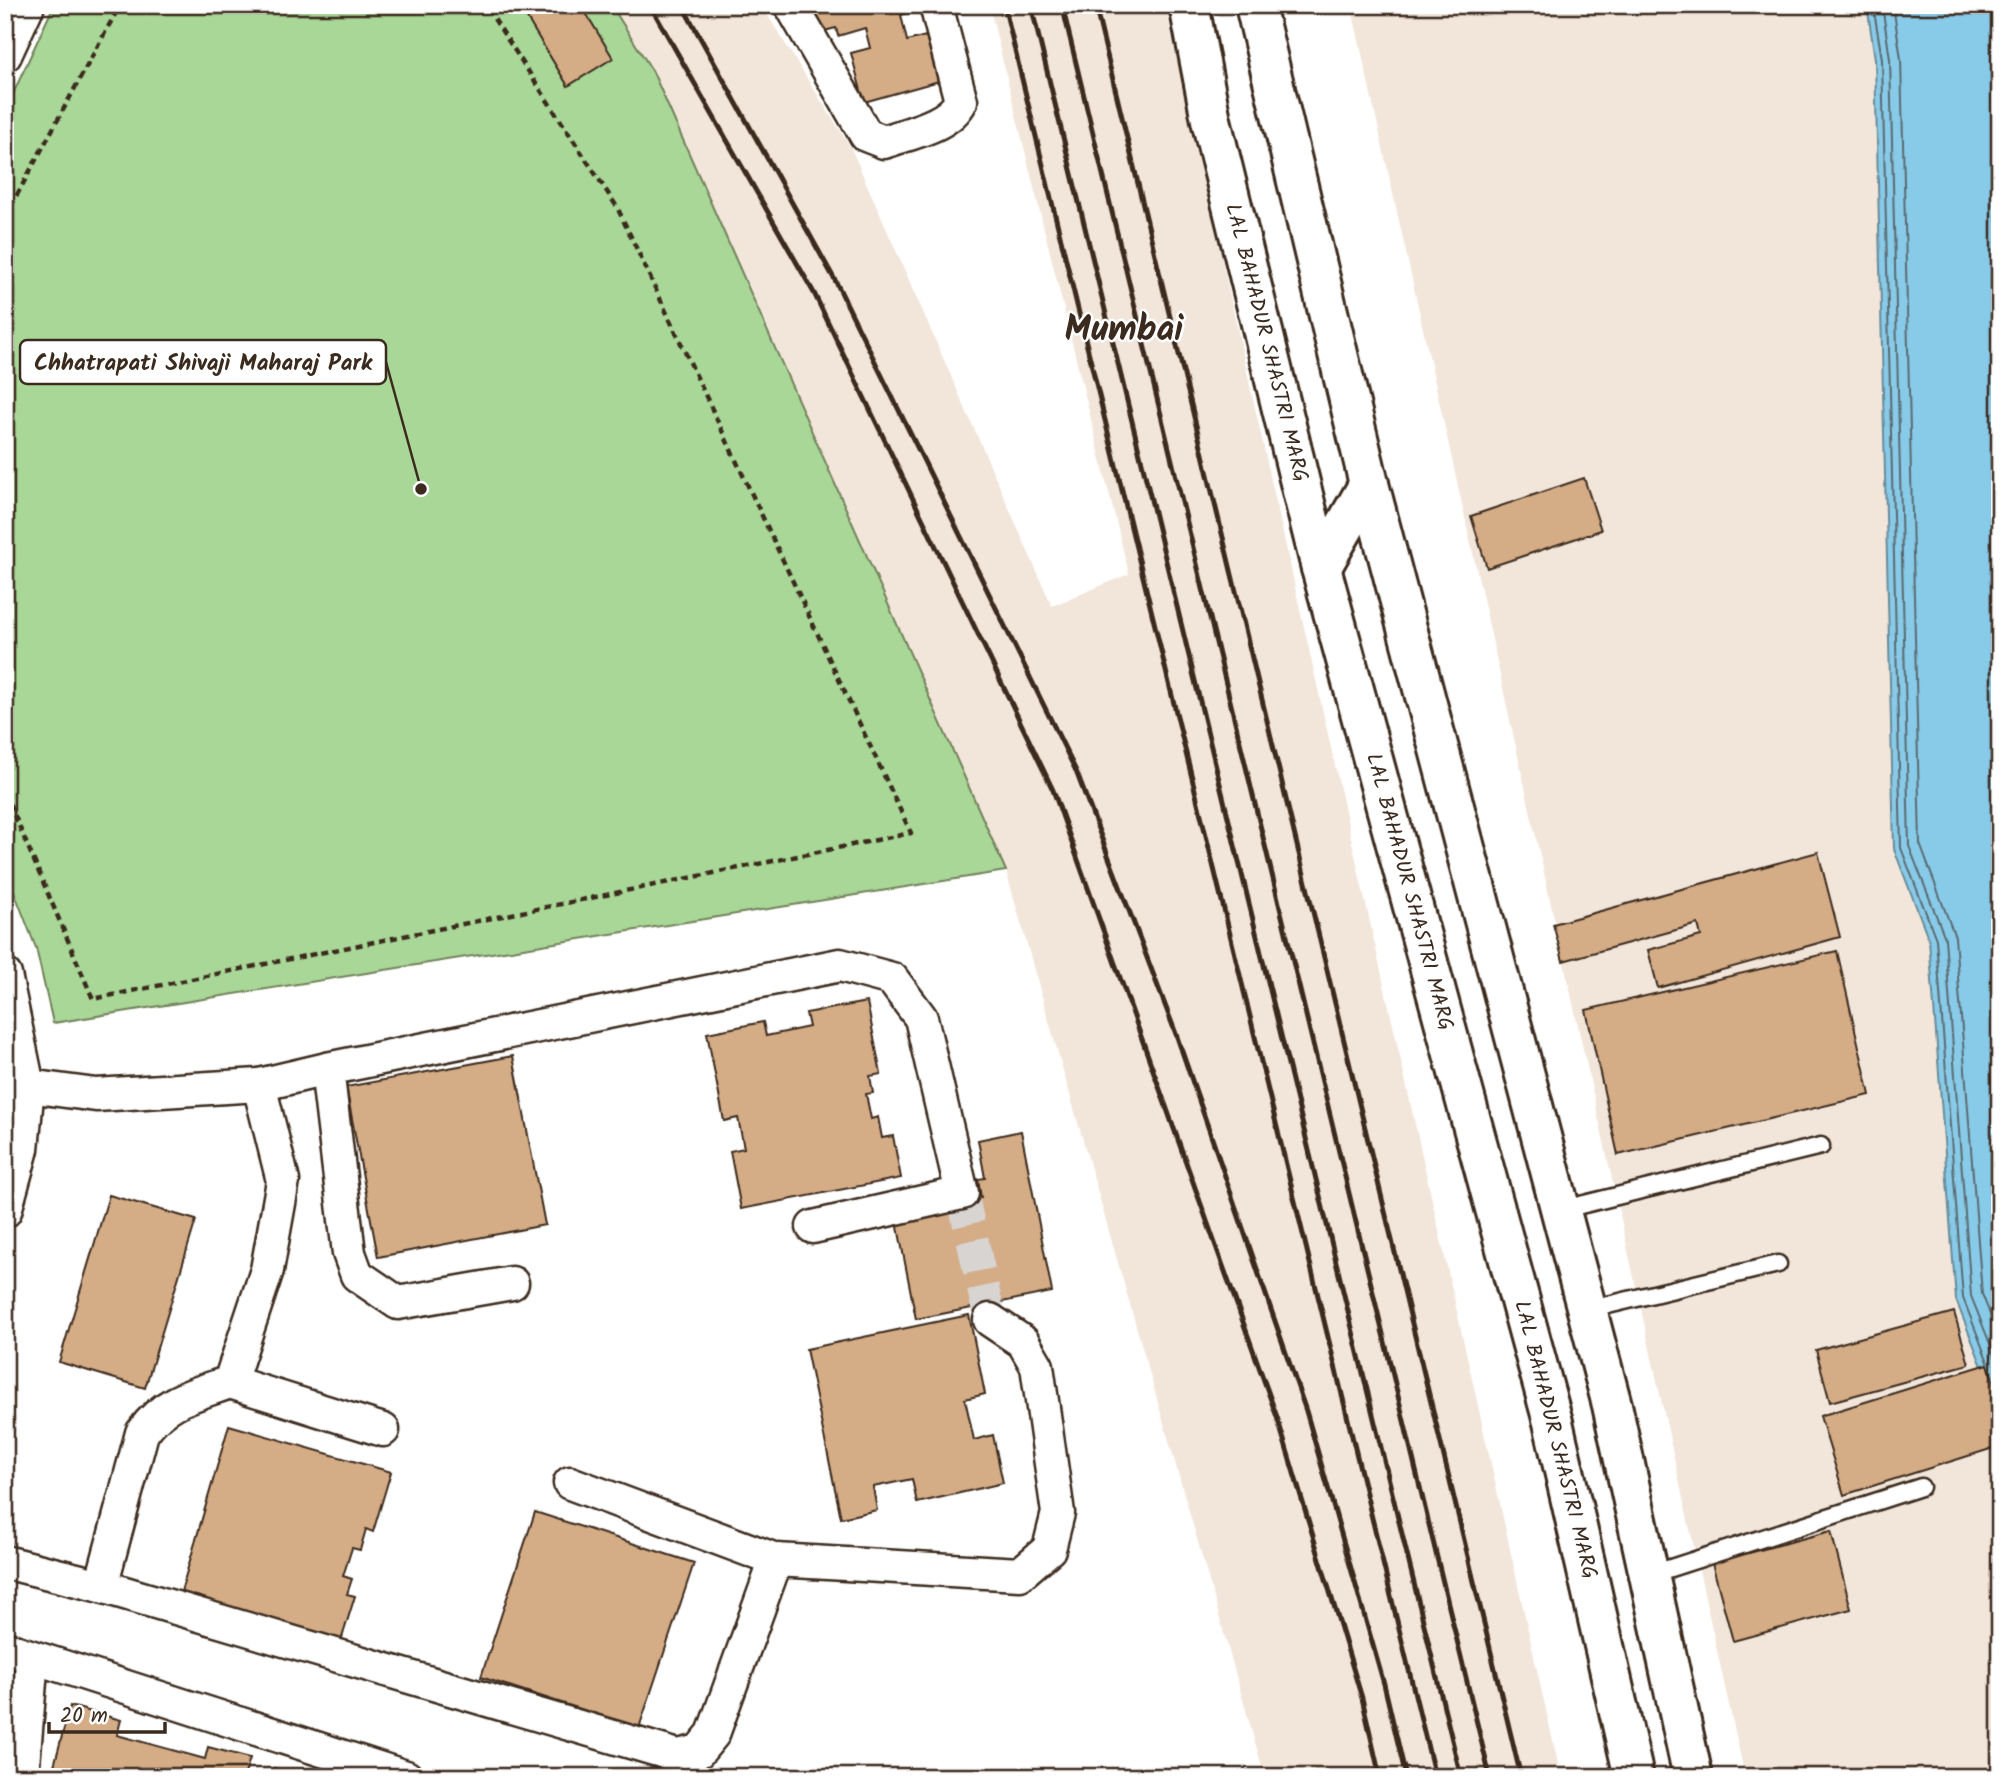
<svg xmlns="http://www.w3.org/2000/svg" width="2005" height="1782" viewBox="0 0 2005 1782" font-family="Kalam,sans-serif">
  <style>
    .built { fill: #f2e6db }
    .green { fill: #a8d797; stroke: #72805a; stroke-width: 2 }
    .water { fill: #88cbe9; stroke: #698b98; stroke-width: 2 }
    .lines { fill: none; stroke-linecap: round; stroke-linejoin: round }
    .shore { stroke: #5a6a6f; stroke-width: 2 }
    .building { fill: #d4ac86; stroke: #3b2a1e; stroke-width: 2 }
    .street-tunnel { stroke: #d8d4d2; stroke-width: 32; stroke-dasharray: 32 16; stroke-linecap: butt }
    .lane-casing { stroke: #3b2a1e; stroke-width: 21 }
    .street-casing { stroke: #3b2a1e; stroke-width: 37 }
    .primary-casing { stroke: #3b2a1e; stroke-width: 44 }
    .path { stroke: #3b2a1e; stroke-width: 4.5; stroke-dasharray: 7 5; stroke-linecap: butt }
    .lane { stroke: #fff; stroke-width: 16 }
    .street { stroke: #fff; stroke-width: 32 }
    .primary { stroke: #fff; stroke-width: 38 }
    .rail { stroke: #3b2a1e; stroke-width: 5 }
    .labels { text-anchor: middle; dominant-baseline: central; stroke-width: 5; stroke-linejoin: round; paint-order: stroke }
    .street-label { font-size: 21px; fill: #3b2a1e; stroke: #fff }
    .town-label { font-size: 35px; font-weight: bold; fill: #3b2a1e; stroke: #fff }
    .leader { fill: none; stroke: #3b2a1e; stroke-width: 2.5 }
    .callout-dot { fill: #3b2a1e; stroke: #fff; stroke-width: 2.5 }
    .callout { fill: #fff; stroke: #3b2a1e; stroke-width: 2.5 }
    .callout-label { font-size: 23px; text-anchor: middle; font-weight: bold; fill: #3b2a1e }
  </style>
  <rect width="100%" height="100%" fill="#fff"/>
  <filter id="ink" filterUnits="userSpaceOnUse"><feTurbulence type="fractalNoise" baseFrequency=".0143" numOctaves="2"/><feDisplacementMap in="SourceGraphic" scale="14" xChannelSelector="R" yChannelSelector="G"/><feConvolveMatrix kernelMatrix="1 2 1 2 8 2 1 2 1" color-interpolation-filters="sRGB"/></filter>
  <g filter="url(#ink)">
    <g class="built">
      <path d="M611 5H761L851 148 1052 606 1129 574 989 5H1165L1561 1777H1265L1006 871 653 72Z"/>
      <path d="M1351 5H1867L1875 59 1894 849 1929 940 1956 1300 2000 1412V1777H1745Z"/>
    </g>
    <path class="green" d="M54 5H611L653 72 1006 871 53 1023 36 948 5 868V111Z"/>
    <path class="water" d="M1867 5H2000V1412L1956 1300 1929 940 1894 849 1875 59Z"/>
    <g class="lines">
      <g class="shore">
        <path d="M1873 5 1882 59 1901 848 1936 939 1963 1298 1988 1362"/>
        <path d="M1882 5 1890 59 1909 846 1945 938 1971 1296 2000 1369"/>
        <path d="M1893 5 1901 59 1920 844 1955 937 1982 1294 2000 1340"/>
      </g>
    </g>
    <g class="building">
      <path d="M519 5H581L613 58 568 86Z"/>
      <path d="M813 5H917L919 10 901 15 907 41 926 36 939 81 864 102 851 53 870 48 865 28 838 36 836 28 820 32Z"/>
      <path d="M1584 478 1601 530 1487 568 1471 516Z"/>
      <path d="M1818 852 1840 937 1658 988 1648 950 1701 936 1698 924 1563 961 1553 924Z"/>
      <path d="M1837 951 1870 1095 1618 1155 1586 1010Z"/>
      <path d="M867 1002 881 1074 870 1076 873 1093 866 1094 871 1119 878 1117 882 1138 893 1136 901 1178 741 1209 730 1151 744 1148 738 1118 724 1121 707 1033 763 1022 766 1036 809 1027 806 1013Z"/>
      <path d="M513 1056 545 1225 378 1257 346 1087Z"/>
      <path d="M1021 1131 1052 1292 916 1319 897 1222 955 1203 981 1198 978 1179 985 1178 978 1140Z"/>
      <path d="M109 1195 196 1220 145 1388 59 1362Z"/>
      <path d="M1954 1312 1969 1364 1830 1402 1816 1350Z"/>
      <path d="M969 1315 985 1394 965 1399 974 1440 993 1435 1003 1483 917 1503 912 1479 873 1487 877 1510 841 1518 806 1349Z"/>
      <path d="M1988 1364 2000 1402V1446L1844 1495 1820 1416Z"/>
      <path d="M229 1425 391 1472 373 1532 366 1529 360 1550 352 1548 343 1576 352 1579 347 1594 355 1596 341 1641 180 1595Z"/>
      <path d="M535 1512 694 1563 639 1728 481 1677Z"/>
      <path d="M1831 1531 1851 1609 1733 1641 1712 1563Z"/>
      <path d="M70 1706 121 1720 117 1735 205 1759 208 1747 250 1758 244 1777H51Z"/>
      <path d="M274 1768 305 1777H272Z"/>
    </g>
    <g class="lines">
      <path class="street-tunnel" d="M962 1193 990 1320"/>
      <g class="lane-casing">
        <g id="lane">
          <path d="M1560 1210 1821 1146"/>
          <path d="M1587 1310 1778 1264"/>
          <path d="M1649 1575 1921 1487"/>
        </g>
      </g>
      <g class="street-casing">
        <g id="street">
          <path d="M791 5 866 135 884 142C909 133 949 126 961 101L936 5"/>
          <path d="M5 55 28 5"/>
          <path d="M5 975 28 1086 22 1149 5 1211"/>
          <path d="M327 1069 349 1253 357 1275 398 1303 512 1283"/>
          <path d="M28 1086 96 1095 259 1085 327 1069 840 965 892 979 921 1018 962 1193 813 1227"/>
          <path d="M230 1382 383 1430"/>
          <path d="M570 1483 776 1560"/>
          <path d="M5 1562 101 1586 678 1756 699 1751 713 1734 776 1560 1020 1574 1049 1549 1058 1513 1037 1366 1023 1342 990 1320"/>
          <path d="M101 1586 142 1433C165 1400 193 1395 230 1382L267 1270 283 1181 259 1085"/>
          <path d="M5 1648 406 1777"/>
          <path d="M22 1777 32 1658"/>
        </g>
      </g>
      <g class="primary-casing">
        <g id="primary">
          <path d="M1189 5 1211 120 1321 568 1553 1422 1634 1777"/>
          <path d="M1255 5 1369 484 1612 1405 1693 1777"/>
          <path d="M1321 568 1369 484"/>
        </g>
      </g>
      <g class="path">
        <path d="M5 217 120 5"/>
        <path d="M5 793 93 999 911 833 617 207 485 5"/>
      </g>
      <use href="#lane" class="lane"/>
      <use href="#street" class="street"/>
      <use href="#primary" class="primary"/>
      <g class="rail">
        <path d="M650 5 814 293 1053 790 1277 1417 1362 1698 1380 1777"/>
        <path d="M682 5 836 282 1076 771 1176 1034 1306 1411 1384 1684 1406 1777"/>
        <path d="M1004 5 1435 1777"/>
        <path d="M1031 5 1461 1777"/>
        <path d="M1062 5 1490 1777"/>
        <path d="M1095 5 1521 1777"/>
      </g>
    </g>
  </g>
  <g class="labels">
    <g class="street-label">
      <text transform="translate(1266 343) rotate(76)">LAL BAHADUR SHASTRI MARG</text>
      <text transform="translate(1409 892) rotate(75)">LAL BAHADUR SHASTRI MARG</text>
      <text transform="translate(1555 1440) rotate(76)">LAL BAHADUR SHASTRI MARG</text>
    </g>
    <g class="town-label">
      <text x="1124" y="331">Mumbai</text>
    </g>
  </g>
  <path class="leader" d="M421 489L386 362"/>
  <circle class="callout-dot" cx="421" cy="489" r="7"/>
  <rect class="callout" x="20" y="340" width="366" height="44" rx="7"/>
  <g class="callout-label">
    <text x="203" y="370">Chhatrapati Shivaji Maharaj Park</text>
  </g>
  <rect width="2005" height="1782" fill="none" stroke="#fff" stroke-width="28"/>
  <rect x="14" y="14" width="1977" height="1754" fill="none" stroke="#3b2a1e" stroke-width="2.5" filter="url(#ink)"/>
  <path d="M49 1722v10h116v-10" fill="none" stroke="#3b2a1e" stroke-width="3.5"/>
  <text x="60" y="1722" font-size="21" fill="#3b2a1e" stroke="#ffffff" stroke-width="5" paint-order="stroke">20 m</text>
</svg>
